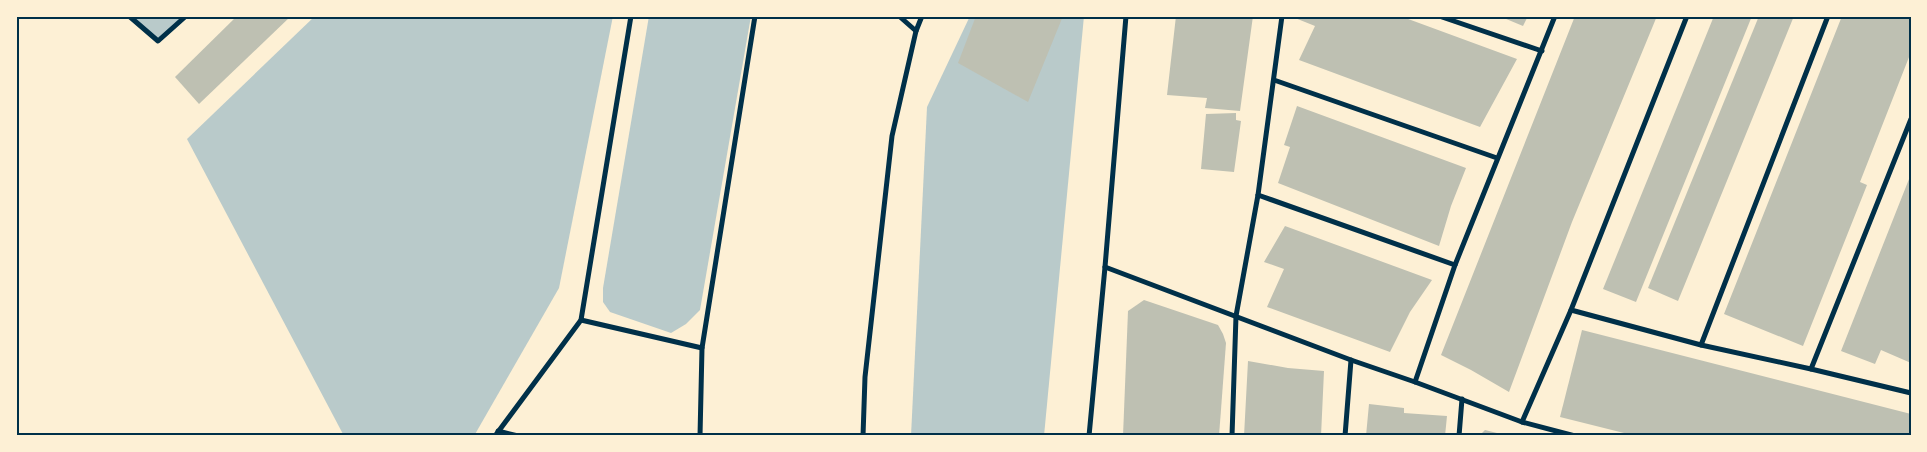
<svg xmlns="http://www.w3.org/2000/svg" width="1927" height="452" viewBox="0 0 1927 452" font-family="'Nunito Sans',sans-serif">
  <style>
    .green { fill: #b9caca }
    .building { fill: #bec0b2 }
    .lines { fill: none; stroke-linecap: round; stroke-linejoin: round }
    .minor { stroke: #003049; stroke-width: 5 }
    .neatline { fill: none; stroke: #003049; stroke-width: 2 }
  </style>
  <rect width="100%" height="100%" fill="#fdf0d5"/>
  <g class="green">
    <path d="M129 16H186L158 41Z"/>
    <path d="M315 16H613L559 288 474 436H344L187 139Z"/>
    <path d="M649 16H751L700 310 686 324 671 333 610 312 603 302V288Z"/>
    <path d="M970 16H1084L1044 436H911L927 107Z"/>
  </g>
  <g class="building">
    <path d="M237 16H291L199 104 175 77Z"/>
    <path d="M976 16H1063L1028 102 958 63Z"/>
    <path d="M1176 16H1253L1240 111 1205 108 1207 98 1167 95Z"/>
    <path d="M1296 16H1400L1517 59 1480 127 1299 60 1315 26 1295 18Z"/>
    <path d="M1499 16H1528L1523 26Z"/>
    <path d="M1575 16H1657L1572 222 1509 392 1471 370 1441 355Z"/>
    <path d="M1714 16H1752L1636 302 1603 289Z"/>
    <path d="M1759 16H1794L1678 301 1648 288Z"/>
    <path d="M1842 16H1911V52L1860 182 1867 185 1803 346 1724 314Z"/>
    <path d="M1297 106 1466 168 1451 206 1439 246 1278 183 1290 147 1284 145Z"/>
    <path d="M1236 113V120L1241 121 1234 172 1201 169 1206 114Z"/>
    <path d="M1911 174V363L1881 350 1875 364 1841 351Z"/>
    <path d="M1285 226 1432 280 1410 312 1390 352 1267 307 1284 269 1264 262Z"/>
    <path d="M1144 300 1218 325 1223 334 1226 343 1219 436H1123L1128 311Z"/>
    <path d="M1582 330 1911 414V436H1636L1560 417Z"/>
    <path d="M1248 361 1288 368 1324 371 1321 436H1244Z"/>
    <path d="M1369 404 1404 408V413L1447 416 1445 436H1366Z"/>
    <path d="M1485 430 1505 435V436H1479Z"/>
  </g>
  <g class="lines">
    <g class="minor">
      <path d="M129 16 158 41 186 16"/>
      <path d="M899 16 916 31"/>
      <path d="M1439 16 1542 51"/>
      <path d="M1274 80 1497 158"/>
      <path d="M1258 195 1455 265"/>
      <path d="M1105 267 1351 360 1415 382 1522 422 1575 436"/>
      <path d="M1571 310 1701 345 1811 369 1911 393"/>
      <path d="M581 320 702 348"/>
      <path d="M1701 345 1828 16"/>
      <path d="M1811 369 1911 119"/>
      <path d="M1415 382 1455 265 1555 16"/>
      <path d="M1522 422 1571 310 1687 16"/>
      <path d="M498 431 518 436"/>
      <path d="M495 436 581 320 631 16"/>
      <path d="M700 436 702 348 755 16"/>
      <path d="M863 436 865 377 892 136 916 31 922 16"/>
      <path d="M1089 436 1105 267 1126 16"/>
      <path d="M1232 436 1236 316 1258 195 1282 16"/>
      <path d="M1345 436 1351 360"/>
      <path d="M1459 436 1462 399"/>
    </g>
  </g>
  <rect width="1927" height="452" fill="none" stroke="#fdf0d5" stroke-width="35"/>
  <rect x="18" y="18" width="1892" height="416" class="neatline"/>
</svg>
